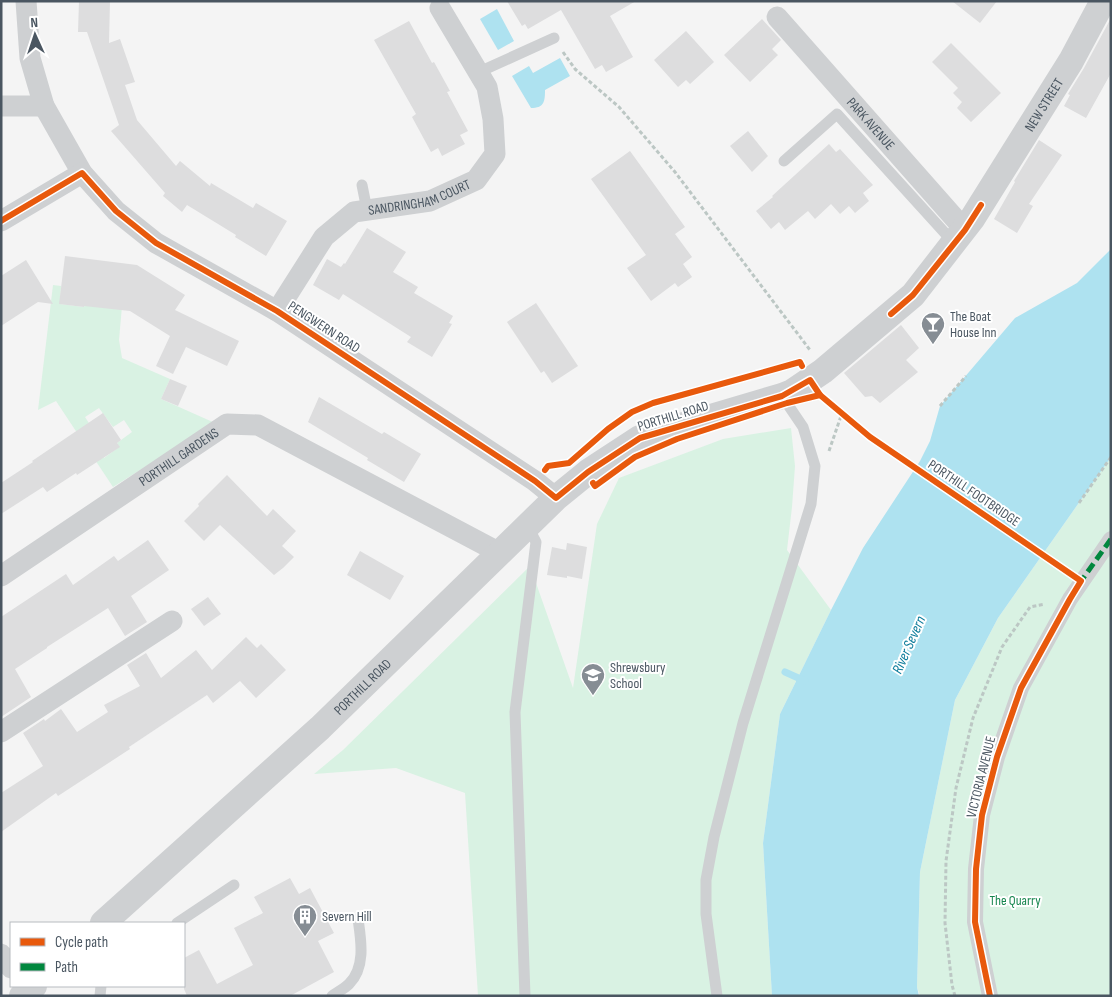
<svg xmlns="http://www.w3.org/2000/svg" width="1112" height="997" viewBox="0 0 1112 997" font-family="'Sofia Sans Condensed',sans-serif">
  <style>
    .green { fill: #d9f2e3; fill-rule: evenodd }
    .water { fill: #aee2f0 }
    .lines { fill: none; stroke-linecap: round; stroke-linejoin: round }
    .stream { stroke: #aee2f0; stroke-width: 7 }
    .building { fill: #ddddde }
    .path { stroke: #bcc7c4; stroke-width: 3; stroke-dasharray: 4 2.5; stroke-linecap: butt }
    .service { stroke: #ced0d2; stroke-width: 11 }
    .pedestrian { stroke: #ced0d2; stroke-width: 16 }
    .minor { stroke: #ced0d2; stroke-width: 21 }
    .tertiary { stroke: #ced0d2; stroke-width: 26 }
    .quiet { stroke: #00873e; stroke-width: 5; stroke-dasharray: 10 5; stroke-linecap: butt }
    .cycleway-casing { stroke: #fff; stroke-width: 9 }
    .cycleway { stroke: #e8590c; stroke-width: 6 }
    .labels { text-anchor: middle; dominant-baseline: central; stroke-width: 4; stroke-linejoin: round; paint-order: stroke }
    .street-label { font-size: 14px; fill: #4a5661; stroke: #fff }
    .poi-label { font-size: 14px; fill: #4a5661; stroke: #fff; text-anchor: start }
    .park-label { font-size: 14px; fill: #17864f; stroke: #fff }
    .water-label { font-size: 15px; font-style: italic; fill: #0c7c9b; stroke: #fff }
  </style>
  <rect width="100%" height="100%" fill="#f4f4f4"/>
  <g class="green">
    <path d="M53 285 61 286 60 304 84 307 86 292 123 295 119 340 122 358 170 379 161 399 215 423 113 487 56 401 38 410ZM99 408 113 427 124 420 132 432 117 443 119 447 104 458 91 438 96 434 85 417Z"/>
    <path d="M791 428 795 466 792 507 787 550 831 610 780 714 763 843 772 996H478L465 793 396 768 314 774 343 750 530 566 573 688 597 524 619 478 723 439Z"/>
    <path d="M1111 457V996H920L917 987 920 872 955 700 998 618Z"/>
  </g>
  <g class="water">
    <path d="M497 9 514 41 498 50 480 19Z"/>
    <path d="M560 58 570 76 545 90C545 102 544 108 531 108L512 76 529 66 533 73Z"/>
    <path d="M1111 249V457L998 618 955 700 920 872 917 987 919 996H772L763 843 780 714 831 610 863 548 920 461 930 441 940 406 1015 318 1077 283Z"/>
  </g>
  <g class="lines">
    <path class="stream" d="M785 672 805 681"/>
  </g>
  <g class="building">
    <path d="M79 1H110L109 43 120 39 135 82 125 85 137 120 176 166 180 161 210 186 211 183 253 208 256 203 287 221 266 256 235 237 236 235 187 205 182 212 163 196 165 193 111 131 119 125 87 32H78Z"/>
    <path d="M507 1H636L610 16 633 57 606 72 602 65 595 69 561 10 528 29 525 24 522 26Z"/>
    <path d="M952 1H997L980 23Z"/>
    <path d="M1111 18V73L1086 118 1064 106 1070 95 1068 94 1084 68Z"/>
    <path d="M762 19 781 40 772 49 778 55 750 82 724 55Z"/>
    <path d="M409 21 432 63 434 62 450 91 447 92 468 131 460 135 465 144 442 156 438 148 431 152 412 117 416 114 374 40Z"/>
    <path d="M686 31 714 62 690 84 686 80 678 87 654 60Z"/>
    <path d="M951 43 1001 93 971 122 957 108 962 102 953 93 958 88 932 62Z"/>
    <path d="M748 131 768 156 752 172 730 146Z"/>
    <path d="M1039 140 1062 155 1029 204 1033 206 1017 233 994 219 1015 182 1014 181Z"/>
    <path d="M829 144 836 152 840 149 873 185 863 193 869 201 855 213 849 206 840 214 831 204 815 219 808 211 785 230 779 222 771 229 756 211 773 197 772 196Z"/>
    <path d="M630 151 685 227 675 234 692 257 683 264 692 277 678 287 675 283 651 301 627 268 646 255 591 179Z"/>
    <path d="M367 228 406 252 393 272 418 287 414 293 453 316 449 323 452 324 432 357 407 342 411 337 343 294 339 300 313 285 327 259 341 267 344 263 345 264Z"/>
    <path d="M65 256 137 265 185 295 175 310 239 341 227 366 186 347 173 374 156 366 170 336 130 311 84 306V307L59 304Z"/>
    <path d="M26 260 53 304 38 302 1 326V276Z"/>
    <path d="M536 303 578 366 552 383 544 371 541 373 507 322Z"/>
    <path d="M901 325 919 348 906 360 918 372 880 403 872 396 865 397 844 373Z"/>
    <path d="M170 379 187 386 178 406 161 399Z"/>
    <path d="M319 397 382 434 384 432 421 454 404 482 367 460 368 458 308 422Z"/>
    <path d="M103 413 121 440 117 443 120 447 77 475 76 473 47 492 43 487 1 514V483L33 462 32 461Z"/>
    <path d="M227 475 267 516 273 509 296 531 282 546 294 557 283 568 274 575 220 525 204 541 184 521 199 506 198 504Z"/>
    <path d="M148 540 169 570 131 596 147 622 125 636 108 608 47 647V648L15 669 31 697 1 717V617L66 574 73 585 114 556 118 561Z"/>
    <path d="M567 543 587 547 582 579 567 576V578L547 575 552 547 566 550Z"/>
    <path d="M360 551 404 576 390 600 347 575Z"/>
    <path d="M208 597 221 614 204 626 191 609Z"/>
    <path d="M246 637 257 648 261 644 286 670 256 698 240 681 213 703 207 695 129 747 130 749 58 796 56 793 1 832V793L43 766 23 733 44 719 45 721 61 709 77 732 108 712 104 705 140 686 127 665 146 653 161 678 196 650 212 670Z"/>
    <path d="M290 878 299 894 310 888 334 933 318 941 334 972 290 996H187L184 989V958L199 950 217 984 253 965 234 928 263 913 254 897Z"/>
  </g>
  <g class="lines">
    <g class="path">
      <path d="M563 52 575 69 619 107 675 172 810 350"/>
      <path d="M940 406 966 376"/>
      <path d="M837 408 870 437 1066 571"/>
      <path d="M829 451 842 413"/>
      <path d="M1079 503 1111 457"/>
      <path d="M955 996 952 985 945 923 946 861 956 788 973 718 1002 647 1030 607 1045 604"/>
    </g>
    <g class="service">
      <path d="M479 72 554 38"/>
      <path d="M784 161 837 114 954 243"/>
      <path d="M362 185 367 210"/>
      <path d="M177 923 234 885"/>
      <path d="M100 996 101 986"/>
      <path d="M332 996C337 992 344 989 349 984 366 967 361 940 358 919"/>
      <path d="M525 996 515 712 536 542 528 527"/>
      <path d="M717 996 706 914V880L714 837 743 723 811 504 815 466 803 427 782 396"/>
    </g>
    <path class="pedestrian" d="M990 996 975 922 976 869 982 815 997 757 1021 688 1070 599 1111 539"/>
    <g class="minor">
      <path d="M26 1 30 58 44 106 82 173 116 211 156 243 277 311 535 481 556 498"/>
      <path id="s1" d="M777 17 965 230"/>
      <path d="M1 106H44"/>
      <path d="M1 221 82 173"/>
      <path id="s2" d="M277 311 324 237 354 212 430 201 476 180 495 154 493 119 487 87 440 8"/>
      <path id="s3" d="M1 576 227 424 258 425 500 553"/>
      <path d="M1 732 172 621"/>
      <path d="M1 954 11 968"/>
    </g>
    <g class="tertiary">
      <path id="s4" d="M103 923 320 728 556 498 588 472 640 438 782 396 792 392 823 371 913 295 972 219 1071 61 1103 1"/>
      <path d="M22 996 34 986"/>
    </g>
    <path class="quiet" d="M1079 584 1111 539"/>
    <g class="cycleway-casing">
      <g id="cycleway">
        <path d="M1 221 82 173 116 211 156 243 277 311 535 481 556 498 588 472 640 438 782 396 810 380 820 395 870 437 1081 581 1070 599 1021 688 997 757 982 815 976 869 975 922 990 996"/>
        <path d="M891 314 913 295 965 230 981 205"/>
        <path d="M545 470 548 466 569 463 608 429 632 412 653 403 800 362 802 366"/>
        <path d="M593 483 595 486 635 457 677 439 787 403 820 395"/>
      </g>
    </g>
    <use href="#cycleway" class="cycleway"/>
  </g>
  <defs>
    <g id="bar-pin" transform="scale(1.25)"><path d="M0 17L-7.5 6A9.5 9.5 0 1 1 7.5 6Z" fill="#868d94" stroke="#fff"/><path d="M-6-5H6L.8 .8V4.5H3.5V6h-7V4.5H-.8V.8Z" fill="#fff"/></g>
    <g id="school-pin" transform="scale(1.25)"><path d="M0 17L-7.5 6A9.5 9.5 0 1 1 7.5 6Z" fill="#868d94" stroke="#fff"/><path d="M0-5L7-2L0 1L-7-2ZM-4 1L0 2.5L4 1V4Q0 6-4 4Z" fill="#fff"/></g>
    <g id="building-pin" transform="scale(1.25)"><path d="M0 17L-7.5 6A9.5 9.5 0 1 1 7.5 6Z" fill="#868d94" stroke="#fff"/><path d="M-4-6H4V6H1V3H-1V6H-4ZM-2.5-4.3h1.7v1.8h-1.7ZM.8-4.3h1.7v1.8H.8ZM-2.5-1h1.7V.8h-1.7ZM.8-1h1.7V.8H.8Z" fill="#fff"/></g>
  </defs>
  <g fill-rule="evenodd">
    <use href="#bar-pin" x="933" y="324"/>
    <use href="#school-pin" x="593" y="675"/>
    <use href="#building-pin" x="305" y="916"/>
  </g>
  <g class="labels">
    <g class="street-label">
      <text stroke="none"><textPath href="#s4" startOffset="1270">NEW STREET</textPath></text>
      <text stroke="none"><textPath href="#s1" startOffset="142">PARK AVENUE</textPath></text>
      <text stroke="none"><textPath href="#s2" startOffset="194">SANDRINGHAM COURT</textPath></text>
      <text transform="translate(324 327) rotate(33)">PENGWERN ROAD</text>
      <text transform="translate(673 416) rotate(-17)">PORTHILL ROAD</text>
      <text stroke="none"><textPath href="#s3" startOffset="214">PORTHILL GARDENS</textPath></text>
      <text transform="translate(974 493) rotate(34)">PORTHILL FOOTBRIDGE</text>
      <text stroke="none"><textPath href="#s4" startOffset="351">PORTHILL ROAD</textPath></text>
      <text transform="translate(981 777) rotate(-76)">VICTORIA AVENUE</text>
    </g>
    <g class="poi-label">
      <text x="950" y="316">The Boat<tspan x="950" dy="16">House Inn</tspan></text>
      <text x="610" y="667">Shrewsbury<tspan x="610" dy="16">School</tspan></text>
      <text x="322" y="916">Severn Hill</text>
    </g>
    <g class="park-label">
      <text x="1015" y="900">The Quarry</text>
    </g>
    <g class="water-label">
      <text transform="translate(909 645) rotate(-66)">River Severn</text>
    </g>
  </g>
  <rect width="1112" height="997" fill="none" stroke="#4a5661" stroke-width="5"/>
  <rect x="10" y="922" width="175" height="65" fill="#ffffff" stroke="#b7bbc0"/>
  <rect x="20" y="938" width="25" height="8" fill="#e8590c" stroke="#b7bbc0"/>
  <text x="55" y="947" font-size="15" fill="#4a5661">Cycle path</text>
  <rect x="20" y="963" width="25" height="8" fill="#00873e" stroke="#b7bbc0"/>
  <text x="55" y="972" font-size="15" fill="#4a5661">Path</text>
  <g transform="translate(35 35) rotate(357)" stroke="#ffffff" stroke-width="4" paint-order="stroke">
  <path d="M0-4L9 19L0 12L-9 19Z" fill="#4a5661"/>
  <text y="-8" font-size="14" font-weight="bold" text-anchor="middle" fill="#4a5661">N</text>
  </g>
</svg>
